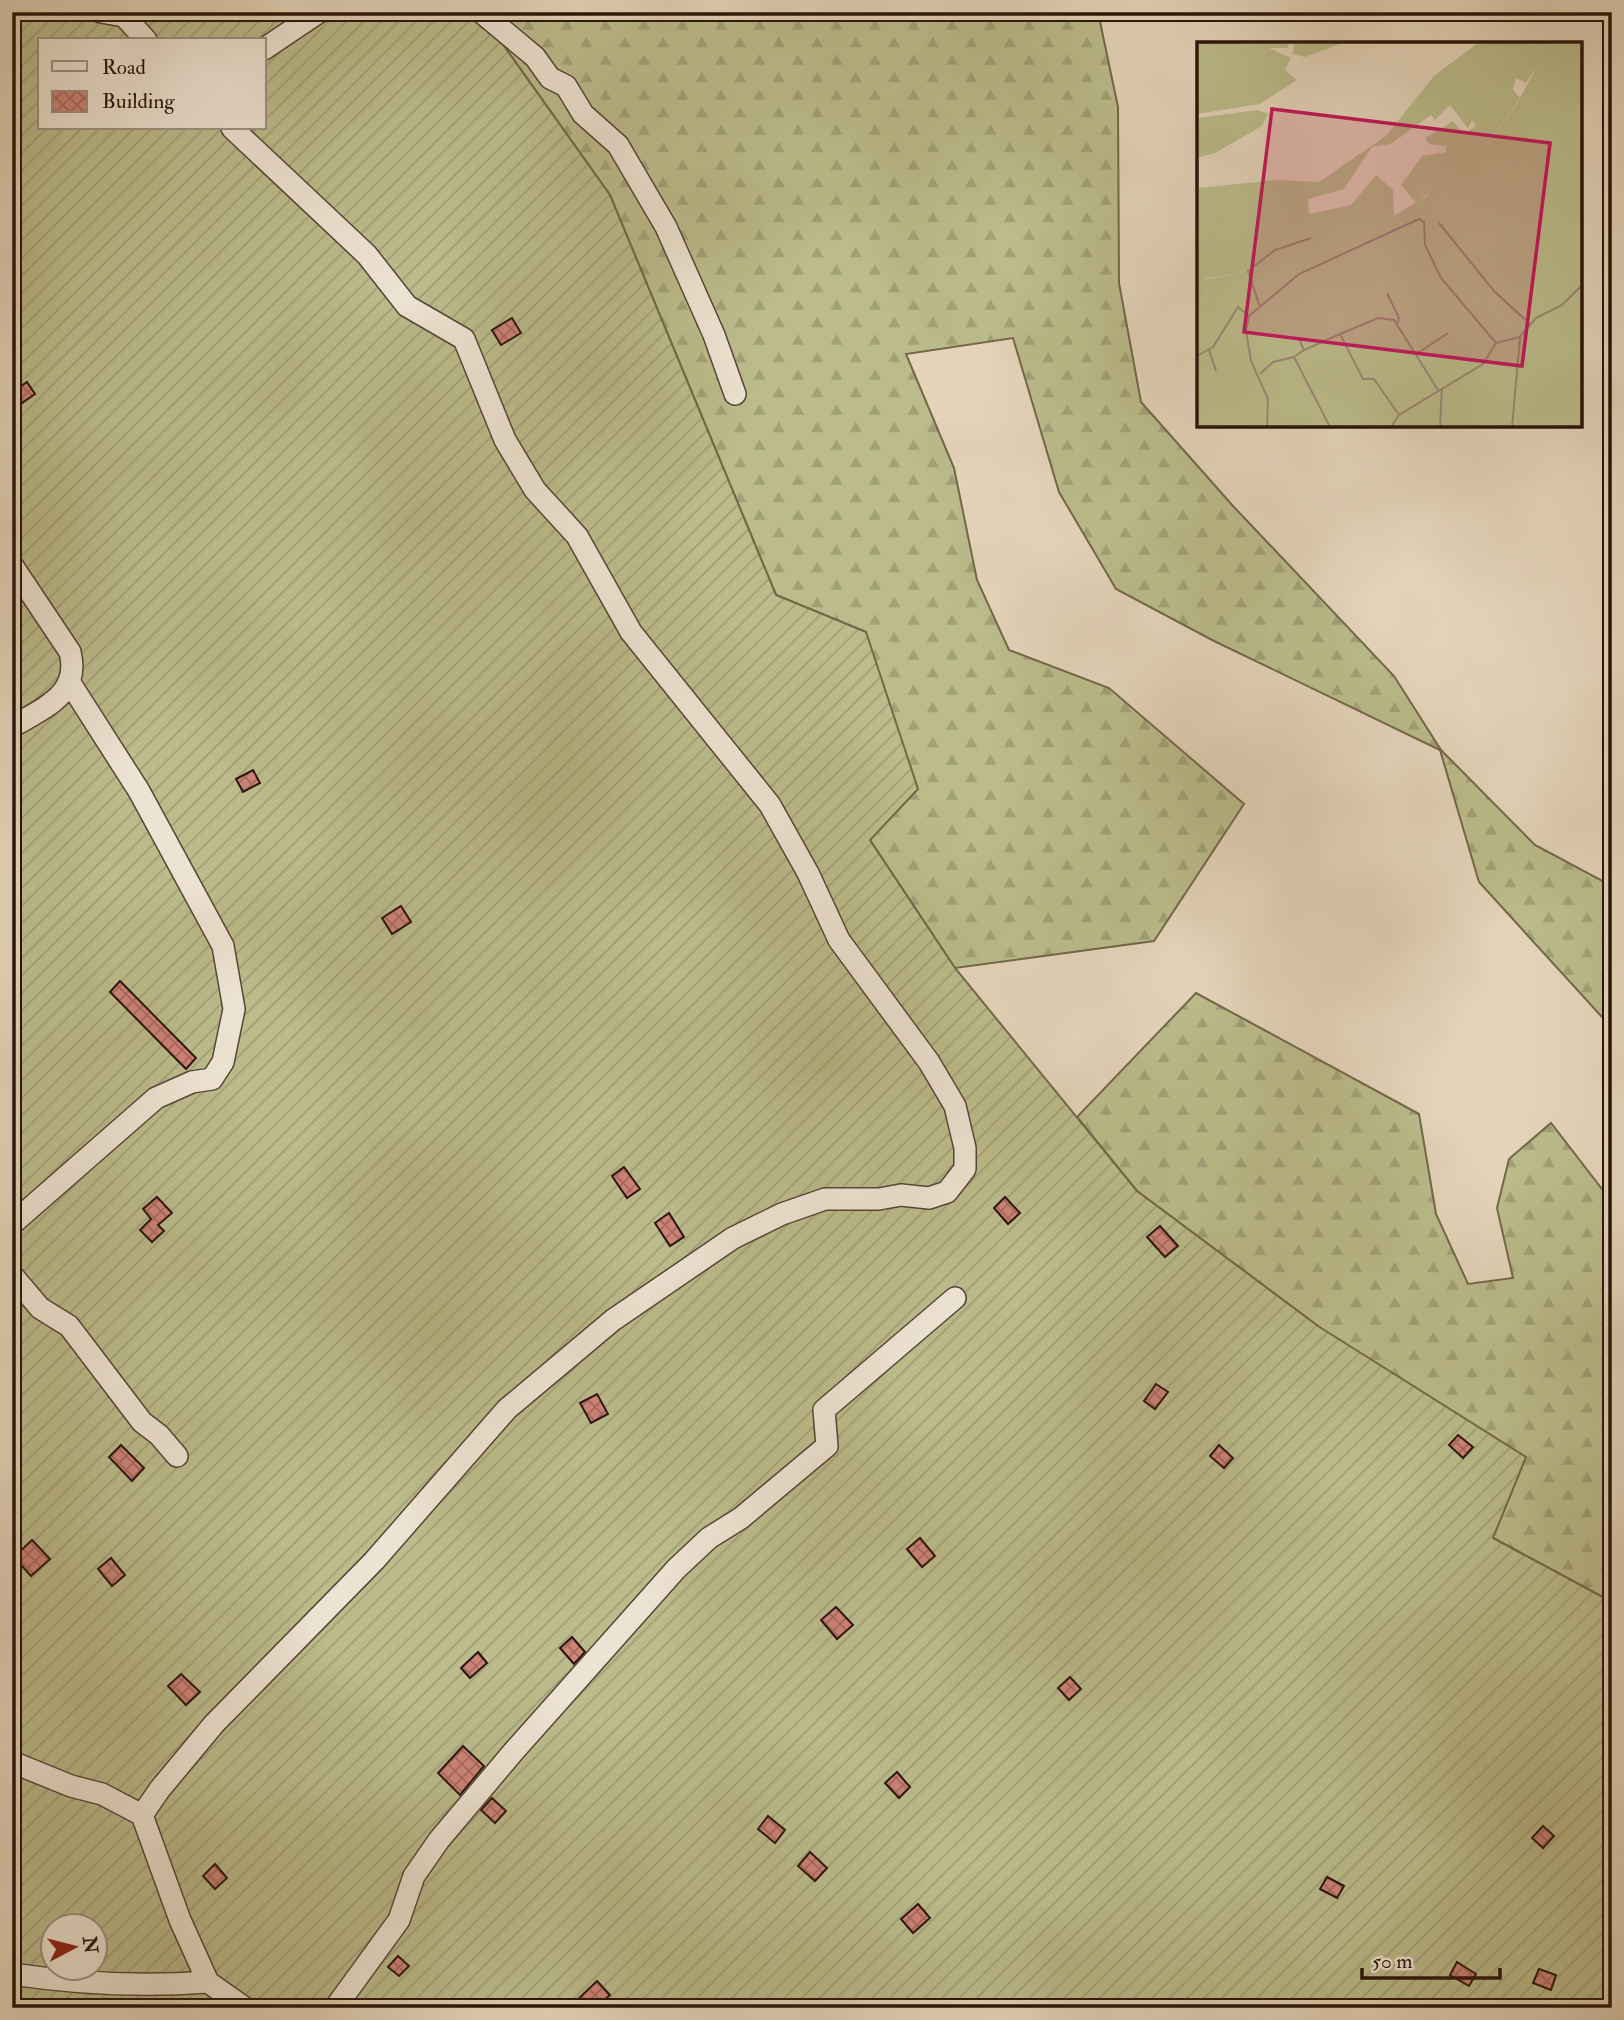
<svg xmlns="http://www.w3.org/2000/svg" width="1624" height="2020" viewBox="0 0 1624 2020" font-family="'IM FELL Double Pica',serif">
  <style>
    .forest { fill: url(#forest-firs); stroke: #72684a; stroke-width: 2 }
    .garden { fill: url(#garden-furrows); stroke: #72684a; stroke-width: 2; fill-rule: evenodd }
    .building { fill: url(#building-cross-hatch); stroke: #2a140a; stroke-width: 2 }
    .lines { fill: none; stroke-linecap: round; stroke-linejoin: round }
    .minor-casing { stroke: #584436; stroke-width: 24 }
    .minor { stroke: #ede3d2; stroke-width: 21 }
    .inset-road { fill: none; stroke: #9a8774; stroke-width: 2 }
    .view { fill: #c2185b; fill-opacity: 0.15; stroke: #c2185b; stroke-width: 3.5 }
    .inset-edge { fill: none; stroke: #2a140a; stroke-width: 3.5 }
  </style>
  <defs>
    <pattern id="forest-firs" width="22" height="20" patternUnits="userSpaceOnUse" patternTransform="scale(1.75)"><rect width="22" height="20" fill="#bbbb8b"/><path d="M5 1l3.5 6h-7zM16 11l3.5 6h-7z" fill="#a1a077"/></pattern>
    <pattern id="garden-furrows" width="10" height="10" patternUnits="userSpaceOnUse" patternTransform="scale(1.75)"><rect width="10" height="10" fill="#bbbb8b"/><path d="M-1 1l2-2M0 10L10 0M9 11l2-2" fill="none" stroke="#a1a077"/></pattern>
    <pattern id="building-cross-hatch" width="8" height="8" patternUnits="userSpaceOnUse" patternTransform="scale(1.75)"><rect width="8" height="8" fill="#ce8377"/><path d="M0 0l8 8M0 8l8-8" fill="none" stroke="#a76a60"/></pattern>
  </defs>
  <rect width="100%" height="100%" fill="#e4d4ba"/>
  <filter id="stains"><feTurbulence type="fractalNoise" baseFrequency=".00286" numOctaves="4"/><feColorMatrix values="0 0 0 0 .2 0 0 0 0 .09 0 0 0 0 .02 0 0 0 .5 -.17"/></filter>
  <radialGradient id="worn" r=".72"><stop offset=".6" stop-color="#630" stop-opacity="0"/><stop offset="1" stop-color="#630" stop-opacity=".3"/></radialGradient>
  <g class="forest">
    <path d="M480 12H1098L1118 107 1119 283 1141 402 1233 506 1394 676 1441 750 1535 845 1612 886V1028L1479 882 1440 750 1214 641 1116 589 1059 492 1013 338 906 354 954 468 977 580 1009 650 1109 688 1244 804 1154 941 955 968 870 840 866 632 776 595 610 195Z"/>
    <path d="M1196 993 1419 1114 1436 1214 1468 1284 1513 1278 1497 1208 1509 1159 1551 1123 1612 1202V1397L1604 1405 1612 1412V1602L1493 1538 1318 1326 1137 1191 1077 1117Z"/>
  </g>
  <path class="garden" d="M12 12H480L610 195 776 595 866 632 918 789 870 840 955 968 1137 1191 1318 1326 1526 1457 1493 1538 1612 1602V2008H12ZM40 40H264V128H40ZM52 1926H94V1968H52Z"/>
  <g class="building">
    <path d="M512 318 521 333 501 345 492 330Z"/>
    <path d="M27 382 35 394 22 403 14 391Z"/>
    <path d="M253 770 260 783 243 792 236 779Z"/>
    <path d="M401 906 411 922 392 934 382 918Z"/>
    <path d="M120 981 196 1058 186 1069 110 992Z"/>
    <path d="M624 1167 640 1189 627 1198 612 1176Z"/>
    <path d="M157 1197 172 1213 158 1225 164 1231 152 1242 140 1230 151 1219 143 1209Z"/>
    <path d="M1005 1197 1020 1213 1008 1224 994 1208Z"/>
    <path d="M669 1213 684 1237 670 1246 655 1223Z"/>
    <path d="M1160 1226 1178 1246 1165 1257 1147 1237Z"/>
    <path d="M1156 1384 1168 1392 1155 1409 1144 1401Z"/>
    <path d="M597 1394 608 1414 591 1423 580 1403Z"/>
    <path d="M1458 1435 1473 1447 1463 1458 1449 1445Z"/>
    <path d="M121 1445 144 1468 132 1481 109 1457Z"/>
    <path d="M1219 1445 1233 1458 1224 1468 1210 1456Z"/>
    <path d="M920 1538 935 1556 922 1567 907 1549Z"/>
    <path d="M32 1540 50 1559 31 1576 14 1557Z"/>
    <path d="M111 1558 125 1575 112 1586 98 1569Z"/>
    <path d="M836 1607 853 1625 837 1639 821 1620Z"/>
    <path d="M572 1637 585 1652 574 1664 560 1648Z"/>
    <path d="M478 1652 487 1663 470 1678 461 1668Z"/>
    <path d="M181 1674 200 1692 186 1705 168 1686Z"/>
    <path d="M1070 1677 1081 1689 1069 1700 1058 1688Z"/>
    <path d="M463 1746 484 1766 460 1795 438 1773Z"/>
    <path d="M897 1772 910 1787 899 1798 885 1783Z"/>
    <path d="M492 1798 506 1811 495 1823 481 1810Z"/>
    <path d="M768 1816 785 1830 775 1843 758 1829Z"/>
    <path d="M1543 1826 1554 1836 1543 1848 1532 1838Z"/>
    <path d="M810 1852 827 1868 815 1881 798 1866Z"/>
    <path d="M215 1864 227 1878 215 1889 203 1876Z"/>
    <path d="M1327 1877 1344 1886 1337 1898 1320 1889Z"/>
    <path d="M918 1904 930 1918 913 1933 901 1919Z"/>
    <path d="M398 1956 409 1966 399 1976 388 1967Z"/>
    <path d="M1457 1962 1476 1974 1469 1986 1450 1975Z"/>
    <path d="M1539 1969 1556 1975 1551 1990 1533 1983Z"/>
    <path d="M597 1981 610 1995 596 2008H569Z"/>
  </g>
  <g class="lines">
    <g class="minor-casing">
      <g id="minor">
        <path d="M101 12 124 16"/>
        <path d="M127 12 124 16 146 40"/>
        <path d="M481 12 535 57 550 78 566 86 583 114 618 145 666 227 714 335 735 394"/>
        <path d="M264 49 319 12"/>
        <path d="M12 565 70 652C81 695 43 708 12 727"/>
        <path d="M12 1224 156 1098 192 1082 212 1079 223 1062 234 1009 223 946 139 791 70 683"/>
        <path d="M12 1275 40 1308 69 1326 142 1422 159 1435 177 1456"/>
        <path d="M12 1762 71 1786 102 1794 142 1815 180 1920 208 1982 245 2008"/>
        <path d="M142 1815 160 1789 214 1724 374 1561 507 1409 613 1320 733 1238 782 1214 825 1199H879L901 1195 929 1198 947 1192 965 1169V1148L955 1106 929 1062 839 940 808 873 770 805 631 632 577 536 535 490 505 440 464 339 407 306 367 255 232 128"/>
        <path d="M12 1974C79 1984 141 1987 208 1982"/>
        <path d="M335 2008 399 1920 414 1876 439 1840 514 1751 676 1569 709 1538 741 1518 827 1446 824 1410 955 1298"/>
      </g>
    </g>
    <use href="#minor" class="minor"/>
  </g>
  <g transform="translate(1197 42)">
    <rect width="385" height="385" fill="#e4d4ba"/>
    <path d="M0 0 92 2 91 6H72L94 16 88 28 100 38 63 62 0 72ZM147 0 108 15 96 12 97 2ZM282 0H349L332 21 338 27 329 41 319 36 316 48 323 56 284 111 219 161 204 143 225 114 249 110V104L232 102 228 96 256 79 268 93 279 83 275 78 271 86 253 63 238 78 234 73 194 102 175 105 147 147 111 157 112 172 154 163 179 133 196 148 197 175 178 185 84 210 48 230 7 237 12 244 6 261 0 265V146L81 138 122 140 189 94 237 34ZM61 68 71 72 65 84 18 111 0 116V76Z" fill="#bbbb8b"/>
    <path d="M349 0 385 2V385H0V265L6 261 12 245 6 238 48 230 84 210 142 194 149 182 171 177 178 185 230 154 273 105 284 111 321 60 338 28 331 21Z" fill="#bbbb8b"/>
    <path class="inset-road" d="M242 181 297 249 334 283M190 251 202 276 200 282M63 265 51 229 78 208 114 196M52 274 49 289 54 319 71 357 70 385M143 292 181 276 197 278 241 348M102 297 107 308 97 315 133 385M12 308 19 329M107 308 143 292 166 337H177L202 373M218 313 251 291M0 314 16 305 41 265 52 274 102 232 222 177 227 180 228 203 244 236 299 301M63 332 76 320 97 315M194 385 202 373 286 322 299 301 323 295 339 276 365 263 385 243M243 385 245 346M315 385 323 296"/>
    <path class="view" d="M75 67 353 101 325 324 47 290Z"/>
    <rect width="385" height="385" class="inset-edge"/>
  </g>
  <rect width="1624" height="2020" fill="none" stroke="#e4d4ba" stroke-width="42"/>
  <rect x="14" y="14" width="1596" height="1992" fill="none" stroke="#2a140a" stroke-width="3.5"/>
  <rect x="21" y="21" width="1582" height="1978" fill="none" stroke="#2a140a" stroke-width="2"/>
  <rect x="38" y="38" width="228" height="91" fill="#ede3d2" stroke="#9f9082" stroke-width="2"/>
  <rect x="52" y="61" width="35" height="10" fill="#ede3d2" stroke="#9f9082" stroke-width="2"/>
  <text x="102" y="74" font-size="21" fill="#2a140a">Road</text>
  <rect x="52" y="91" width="35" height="21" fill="url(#building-cross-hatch)" stroke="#9f9082" stroke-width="2"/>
  <text x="102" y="108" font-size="21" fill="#2a140a">Building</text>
  <g transform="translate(74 1947) rotate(83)"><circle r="33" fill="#ede3d2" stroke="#9f9082" stroke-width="2"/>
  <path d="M0-5L12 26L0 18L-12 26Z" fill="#8f2418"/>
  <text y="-10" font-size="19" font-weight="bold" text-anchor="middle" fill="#2a140a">N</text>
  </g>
  <path d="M1362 1968v10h138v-10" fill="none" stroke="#2a140a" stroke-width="3.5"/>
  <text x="1372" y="1968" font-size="21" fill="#2a140a" stroke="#ede3d2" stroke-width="5" paint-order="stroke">50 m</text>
  <rect width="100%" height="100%" filter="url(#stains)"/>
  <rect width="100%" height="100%" fill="url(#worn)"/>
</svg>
